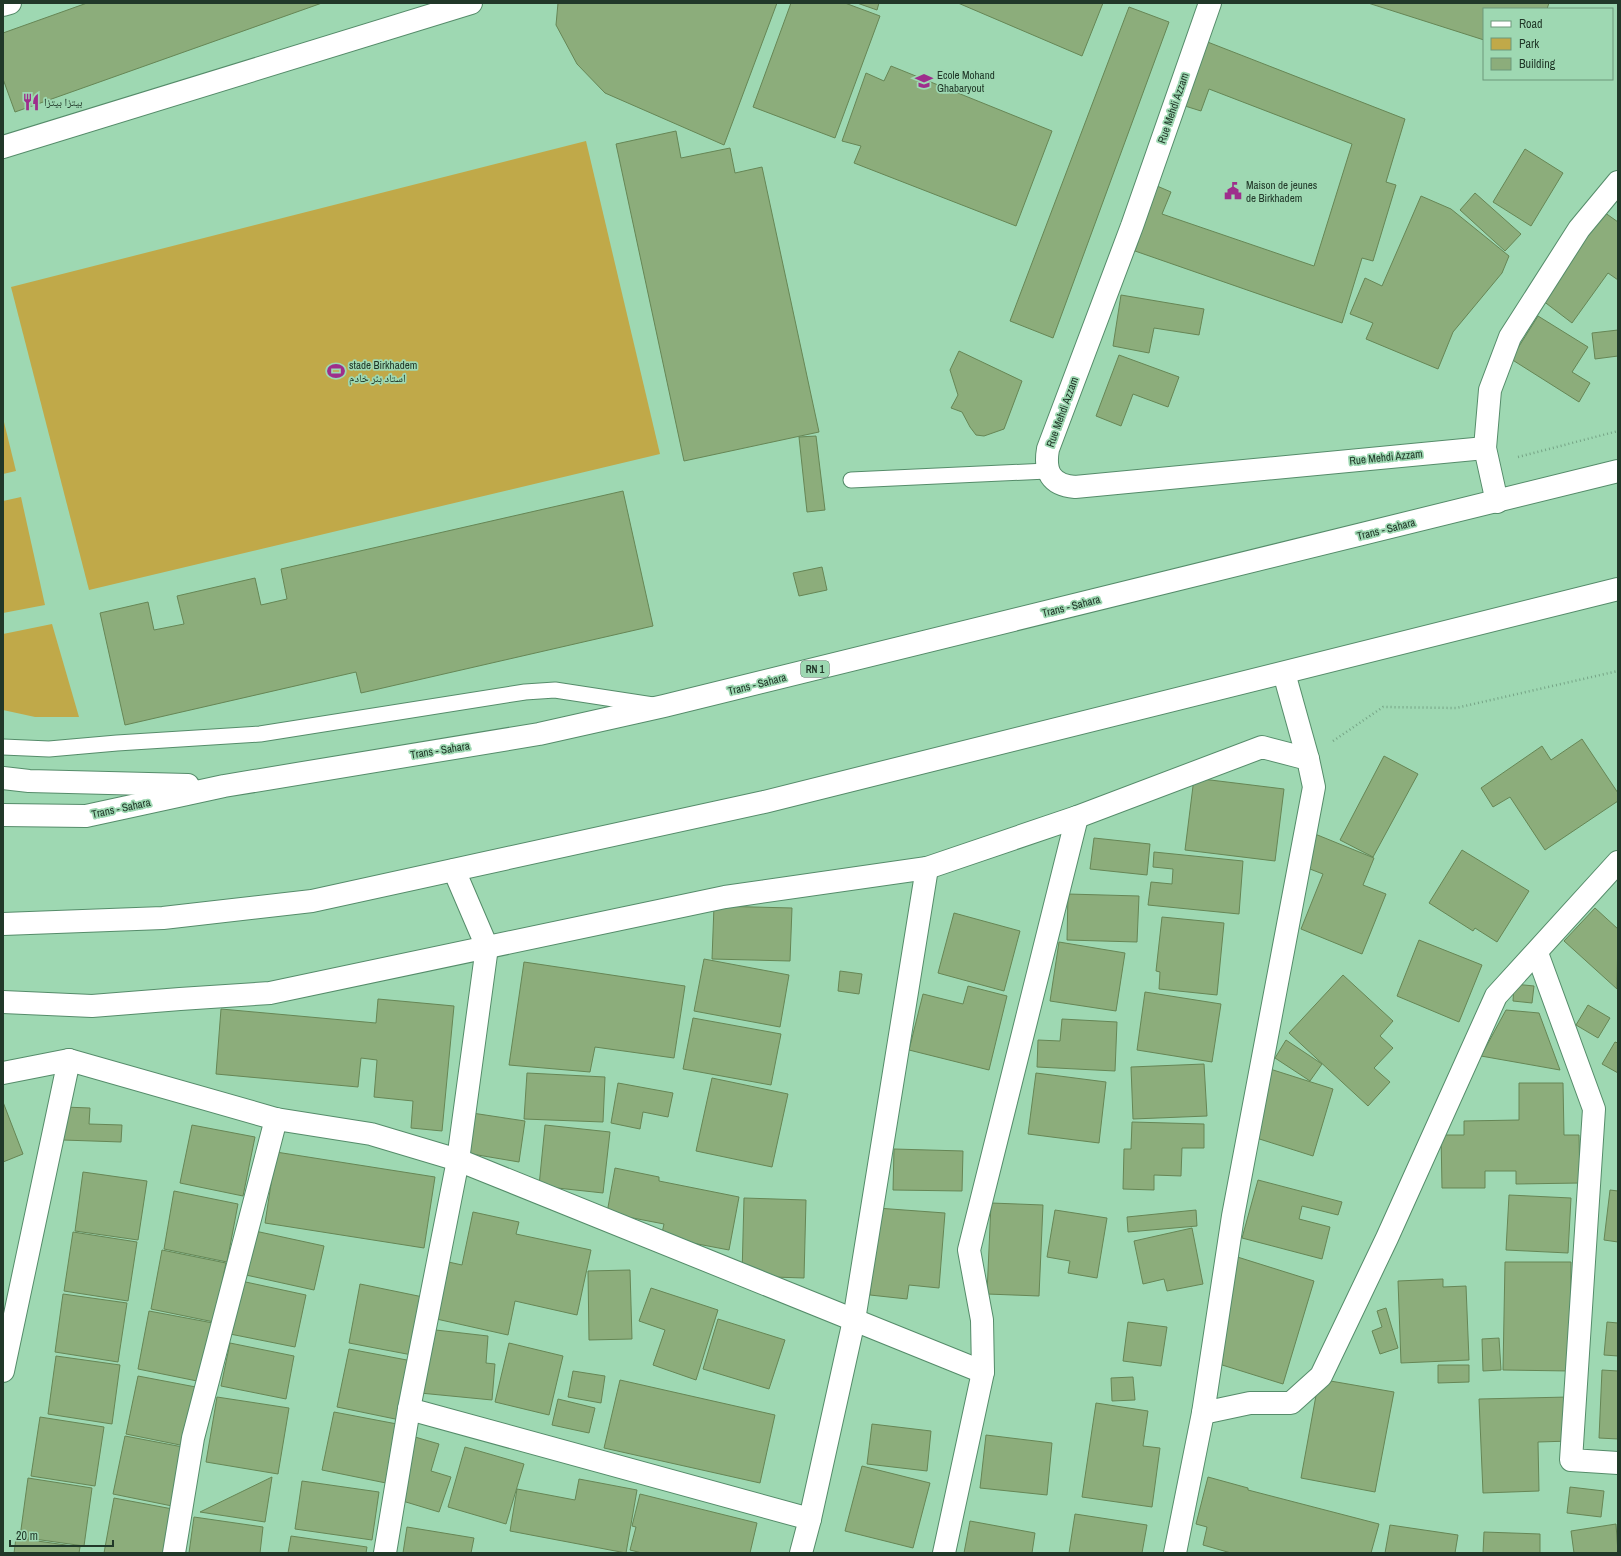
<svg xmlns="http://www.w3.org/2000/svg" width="1621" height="1556" viewBox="0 0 1621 1556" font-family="'Archivo Narrow','Noto Naskh Arabic',sans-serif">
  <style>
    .green { fill: #c0a949 }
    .building { fill: #8cad7b; stroke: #668655 }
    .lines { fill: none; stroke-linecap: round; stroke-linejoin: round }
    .lane-casing { stroke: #558c6a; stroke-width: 17 }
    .street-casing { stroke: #558c6a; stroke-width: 24 }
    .secondary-casing { stroke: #558c6a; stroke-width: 24 }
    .highway-casing { stroke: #558c6a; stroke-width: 24 }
    .path { stroke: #75a385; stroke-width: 2.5; stroke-dasharray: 1 3; stroke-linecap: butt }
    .lane { stroke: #fff; stroke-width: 15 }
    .street { stroke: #fff; stroke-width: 22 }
    .secondary { stroke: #fff; stroke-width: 22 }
    .highway { stroke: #fff; stroke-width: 22 }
    .labels { text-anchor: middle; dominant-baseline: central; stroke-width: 3.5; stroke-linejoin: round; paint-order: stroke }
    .shield { fill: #9ed8b2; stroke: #466852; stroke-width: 1 }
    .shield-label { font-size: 10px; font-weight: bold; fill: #213829 }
    .poi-label { font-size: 11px; fill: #213829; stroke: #9ed8b2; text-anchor: start }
    .street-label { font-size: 11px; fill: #213829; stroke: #9ed8b2 }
  </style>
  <rect width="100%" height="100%" fill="#9ed8b2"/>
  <g class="green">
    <path d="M586 141 660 454 89 590 11 287Z"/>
    <path d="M3 418 16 471 3 474Z"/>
    <path d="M21 497 45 605 3 613V501Z"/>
    <path d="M52 624 79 717H35L3 710V634Z"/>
  </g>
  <g class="building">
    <path d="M87 3H322L15 112 3 79V33Z"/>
    <path d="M558 3H777L724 145 605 93 577 64 556 25Z"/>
    <path d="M791 3H845L880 16 835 138 753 107Z"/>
    <path d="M857 3H879L877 10Z"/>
    <path d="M958 3H1103L1082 56Z"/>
    <path d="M1368 3H1549L1547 9H1484V40Z"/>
    <path d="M1129 7 1169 22 1053 338 1010 321Z"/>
    <path d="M1205 41 1405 119 1386 182 1396 185 1373 261 1362 258 1342 323 1135 251 1157 186 1171 192 1162 214 1314 266 1352 144 1209 89 1201 111 1185 106Z"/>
    <path d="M891 66 1052 131 1016 226 854 163 861 146 842 141 866 73 884 81Z"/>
    <path d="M676 131 681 158 730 148 735 173 762 167 819 432 684 461 616 144Z"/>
    <path d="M1525 149 1563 173 1531 226 1493 202Z"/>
    <path d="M1475 193 1521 234 1505 251 1460 210Z"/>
    <path d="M1421 196 1451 209 1509 256 1502 273 1453 332 1438 369 1366 339 1373 323 1350 314 1365 278 1382 286Z"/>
    <path d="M1601 210 1618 222V280L1608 273 1572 323 1538 297Z"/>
    <path d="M1121 295 1204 309 1199 335 1154 328 1149 353 1113 346Z"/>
    <path d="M1538 316 1588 347 1572 372 1590 383 1579 402 1511 359Z"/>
    <path d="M1618 330V356L1595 359 1592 333Z"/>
    <path d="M959 351 1022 381 1004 429 984 436 976 435 970 427 962 412 951 408 958 395 950 370Z"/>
    <path d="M1119 355 1179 377 1168 407 1133 394 1121 426 1096 416Z"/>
    <path d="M816 436 825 510 807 512 799 437Z"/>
    <path d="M623 491 653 626 361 693 356 672 125 725 100 613 148 602 154 630 184 624 177 596 255 578 261 605 287 599 281 569Z"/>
    <path d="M822 567 827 590 799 596 793 573Z"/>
    <path d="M1582 739 1618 793V801L1545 850 1510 797 1493 807 1481 788 1542 746 1551 760Z"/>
    <path d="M1384 756 1418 774 1373 857 1340 840Z"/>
    <path d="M1194 778 1284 789 1275 861 1185 850Z"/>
    <path d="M1315 834 1374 858 1363 885 1386 894 1362 954 1301 929 1323 874 1302 866Z"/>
    <path d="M1094 838 1150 844 1147 875 1090 869Z"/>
    <path d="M1462 850 1529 891 1497 942 1475 928 1473 931 1429 903Z"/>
    <path d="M1154 852 1243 861 1239 914 1148 905 1151 882 1172 884 1173 869 1153 867Z"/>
    <path d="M1068 894 1139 896 1137 942 1067 940Z"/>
    <path d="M714 906 792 908 790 961 712 959Z"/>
    <path d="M1595 908 1618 929 1617 989 1564 941Z"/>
    <path d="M954 913 1020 931 1004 991 938 973Z"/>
    <path d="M1162 917 1224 923 1217 995 1159 989 1160 972 1156 971Z"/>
    <path d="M1419 940 1482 965 1459 1022 1397 996Z"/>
    <path d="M1059 942 1125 953 1116 1011 1050 1001Z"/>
    <path d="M704 959 789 975 780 1027 694 1011Z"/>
    <path d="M524 962 685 986 674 1058 595 1047 590 1072 509 1065Z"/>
    <path d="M840 971 862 974 859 994 838 991Z"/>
    <path d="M1343 975 1393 1021 1380 1036 1393 1048 1374 1068 1390 1082 1368 1106 1289 1033Z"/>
    <path d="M1514 984 1534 986 1532 1003 1513 1001Z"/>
    <path d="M968 986 1007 996 989 1070 909 1050 923 994 963 1004Z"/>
    <path d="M1145 992 1221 1004 1212 1062 1137 1050Z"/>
    <path d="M378 999 454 1006 442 1131 411 1128 413 1101 374 1097 377 1060 361 1058 358 1087 216 1074 221 1009 376 1023Z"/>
    <path d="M1588 1005 1610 1018 1598 1038 1576 1025Z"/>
    <path d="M1506 1010 1539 1013 1560 1070 1481 1056Z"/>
    <path d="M693 1018 781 1034 771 1085 683 1069Z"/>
    <path d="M1062 1019 1117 1022 1115 1071 1037 1067 1038 1040 1060 1041Z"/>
    <path d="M1286 1040 1322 1064 1310 1081 1275 1058Z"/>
    <path d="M1615 1042 1618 1043V1073L1602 1064Z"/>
    <path d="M1204 1064 1207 1116 1133 1119 1131 1067Z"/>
    <path d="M1270 1069 1333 1089 1313 1156 1250 1136Z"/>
    <path d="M527 1073 605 1077 603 1122 524 1119Z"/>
    <path d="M1036 1073 1106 1082 1099 1143 1028 1134Z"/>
    <path d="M712 1078 788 1094 772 1167 696 1151Z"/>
    <path d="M618 1083 673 1093 668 1117 643 1112 640 1129 611 1123Z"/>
    <path d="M1519 1083H1563L1564 1135H1579L1580 1183 1516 1184V1171H1485V1188H1442L1441 1135H1464V1121L1519 1120Z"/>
    <path d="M3 1102 23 1154 3 1162Z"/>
    <path d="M64 1107 90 1108 89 1124 122 1125 121 1142 63 1140Z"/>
    <path d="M472 1113 525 1121 519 1162 466 1153Z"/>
    <path d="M1132 1122 1204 1124V1148H1182L1181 1176 1154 1175V1190L1123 1189 1124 1149H1131Z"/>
    <path d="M192 1125 255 1137 243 1196 180 1183Z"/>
    <path d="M545 1125 610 1132 603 1193 539 1186Z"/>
    <path d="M894 1149 963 1151 962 1191 893 1190Z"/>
    <path d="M276 1152 435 1177 424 1248 265 1223Z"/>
    <path d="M615 1168 659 1177V1181L739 1197 729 1250 661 1237 664 1224 607 1213Z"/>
    <path d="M83 1172 147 1181 138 1240 75 1231Z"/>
    <path d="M1258 1180 1342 1202 1338 1215 1302 1206 1299 1219 1330 1227 1322 1259 1242 1238Z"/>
    <path d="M1610 1190 1618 1191V1242L1604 1240Z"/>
    <path d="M174 1191 238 1204 227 1262 164 1249Z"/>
    <path d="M1509 1195 1571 1198 1568 1253 1506 1250Z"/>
    <path d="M744 1198 806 1200 804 1278 742 1276Z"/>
    <path d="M991 1203 1043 1205 1039 1296 987 1294Z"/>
    <path d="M877 1208 945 1213 939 1288 909 1285 907 1299 870 1295Z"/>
    <path d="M1055 1210 1107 1218 1097 1278 1068 1273 1070 1261 1047 1257Z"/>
    <path d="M1196 1210 1197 1226 1128 1232 1127 1217Z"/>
    <path d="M473 1212 519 1222 516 1234 591 1250 577 1315 515 1301 508 1335 432 1318 444 1261 462 1265Z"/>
    <path d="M1192 1228 1203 1284 1167 1291 1164 1279 1143 1284 1134 1241Z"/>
    <path d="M255 1231 324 1246 314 1290 246 1275Z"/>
    <path d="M73 1232 137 1242 128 1301 64 1291Z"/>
    <path d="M162 1250 226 1263 214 1322 151 1309Z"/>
    <path d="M1231 1255 1314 1281 1283 1384 1203 1359Z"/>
    <path d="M1505 1262H1571L1570 1371 1503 1370Z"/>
    <path d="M630 1270 632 1339 589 1340 588 1271Z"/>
    <path d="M1443 1279V1287L1466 1286 1469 1360 1401 1363 1398 1281Z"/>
    <path d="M241 1281 306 1295 295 1347 230 1334Z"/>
    <path d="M360 1284 423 1297 412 1355 349 1343Z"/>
    <path d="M651 1288 718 1310 696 1380 653 1365 665 1330 639 1321Z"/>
    <path d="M63 1294 127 1303 118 1362 55 1352Z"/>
    <path d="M1386 1308 1398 1348 1380 1354 1372 1331 1382 1327 1377 1311Z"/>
    <path d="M149 1311 213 1323 202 1382 138 1369Z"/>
    <path d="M718 1319 785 1340 769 1389 703 1369Z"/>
    <path d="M1128 1322 1167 1327 1161 1366 1123 1361Z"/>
    <path d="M1607 1322 1618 1323V1356L1604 1355Z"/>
    <path d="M427 1329 488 1336 486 1363 495 1364 492 1400 420 1393Z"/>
    <path d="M1499 1338 1501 1370 1483 1371 1482 1339Z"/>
    <path d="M230 1343 294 1356 286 1399 221 1386Z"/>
    <path d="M509 1343 563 1356 549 1415 495 1402Z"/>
    <path d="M349 1349 412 1361 400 1420 337 1407Z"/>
    <path d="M56 1356 120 1365 112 1424 48 1414Z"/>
    <path d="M1438 1365H1469V1382L1438 1383Z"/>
    <path d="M1602 1370 1618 1371V1439L1599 1438Z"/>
    <path d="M573 1371 605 1376 601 1403 568 1397Z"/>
    <path d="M138 1376 201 1388 190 1447 126 1434Z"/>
    <path d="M1133 1377 1135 1400 1112 1401 1111 1378Z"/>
    <path d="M1319 1379 1394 1392 1375 1492 1301 1478Z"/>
    <path d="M620 1380 775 1415 760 1483 604 1448Z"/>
    <path d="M217 1397 289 1408 278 1474 206 1462Z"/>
    <path d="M1569 1397 1571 1441 1538 1442 1539 1491 1483 1493 1479 1399Z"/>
    <path d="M558 1399 595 1408 589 1433 552 1425Z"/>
    <path d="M1096 1403 1148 1411 1143 1446 1160 1448 1152 1507 1082 1497Z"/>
    <path d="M334 1412 397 1424 386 1483 322 1470Z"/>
    <path d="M40 1417 104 1427 95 1486 31 1476Z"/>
    <path d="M872 1424 931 1431 927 1471 867 1464Z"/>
    <path d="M986 1435 1052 1443 1047 1495 980 1488Z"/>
    <path d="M125 1436 188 1448 177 1507 113 1494Z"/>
    <path d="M415 1437 439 1444 431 1471 451 1477 439 1512 396 1499Z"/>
    <path d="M465 1447 524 1464 506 1524 448 1507Z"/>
    <path d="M862 1466 930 1483 913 1548 845 1531Z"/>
    <path d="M272 1477 265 1522 200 1512Z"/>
    <path d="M1208 1477 1248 1488V1490L1379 1524 1371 1553H1231L1203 1545 1207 1527 1196 1524Z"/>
    <path d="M28 1478 92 1488 84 1546 20 1537Z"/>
    <path d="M579 1479 637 1490 626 1553 510 1531 517 1489 575 1500Z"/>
    <path d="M302 1481 379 1492 372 1540 295 1529Z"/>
    <path d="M1570 1487 1604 1491 1601 1517 1567 1513Z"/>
    <path d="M640 1494 757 1523 750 1553H642L630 1550 636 1527 632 1526Z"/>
    <path d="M114 1498 178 1510 170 1553H104Z"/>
    <path d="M1075 1514 1147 1525 1142 1553H1069Z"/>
    <path d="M194 1517 263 1527 260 1553H189Z"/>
    <path d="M970 1521 1035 1533 1032 1553H964Z"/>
    <path d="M1616 1524 1618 1553H1574L1571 1531Z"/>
    <path d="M1390 1525 1458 1535 1455 1553H1385Z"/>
    <path d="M407 1527 474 1538 471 1553H403Z"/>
    <path d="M1484 1532 1540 1534V1553H1483Z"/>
    <path d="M291 1536 367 1547 366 1553H288Z"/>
    <path d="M16 1538 80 1547 79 1553H14Z"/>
  </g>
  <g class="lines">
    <g class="lane-casing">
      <g id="lane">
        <path d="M851 480 1047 471"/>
        <path d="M3 747 49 749 117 743 260 734 525 692 555 690 653 705"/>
      </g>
    </g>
    <g class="street-casing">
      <g id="street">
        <path d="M1210 3 1132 226 1048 449C1044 472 1051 485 1075 487L1485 448"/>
        <path d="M3 5 10 3"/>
        <path d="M1497 502 1485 448 1490 390 1510 337 1579 229 1618 182"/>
        <path d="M1284 673 1308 759"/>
        <path d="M1537 953 1594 1109 1571 1460 1618 1463"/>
        <path d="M3 1002 92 1006 180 999 270 993 725 897 927 868 1077 817 1262 747 1308 759 1314 787 1233 1216 1203 1413 1250 1403H1291L1321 1376 1387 1238 1496 996 1618 862"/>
        <path d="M3 1073 69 1060"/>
        <path d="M3 1371 69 1060 276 1119 371 1134 458 1160 983 1372"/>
        <path d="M409 1409 810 1519"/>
        <path d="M174 1553 193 1438 276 1119"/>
        <path d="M385 1553 409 1409 458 1160 487 947 454 870"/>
        <path d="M801 1553 810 1519 854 1320 927 868"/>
        <path d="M944 1553 983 1372 982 1320 969 1250 1077 817"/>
        <path d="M1175 1553 1203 1413"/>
      </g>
    </g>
    <g class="secondary-casing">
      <path id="secondary" d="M3 147 471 3"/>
    </g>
    <g class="highway-casing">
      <g id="highway">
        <path d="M3 778 29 781 188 785"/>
        <path d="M3 815 86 816 224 786 539 734 664 706 1618 471"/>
        <path d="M3 924 163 918 312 901 764 802 1618 589"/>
      </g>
    </g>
    <g class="path">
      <path d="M1518 457 1618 431"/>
      <path d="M1333 741 1383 707 1456 708 1618 671"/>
    </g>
    <use href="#lane" class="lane"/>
    <use href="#street" class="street"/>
    <use href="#secondary" class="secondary"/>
    <use href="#highway" class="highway"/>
  </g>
  <defs>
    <g id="school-bare" transform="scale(1.38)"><path d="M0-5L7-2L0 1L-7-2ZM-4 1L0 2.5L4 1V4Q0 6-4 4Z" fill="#9e2e8c" stroke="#9ed8b2" stroke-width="2.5" paint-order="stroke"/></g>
    <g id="restaurant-bare" transform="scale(1.38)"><path d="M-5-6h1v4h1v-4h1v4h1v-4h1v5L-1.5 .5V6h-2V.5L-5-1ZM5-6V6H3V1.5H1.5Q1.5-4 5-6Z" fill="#9e2e8c" stroke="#9ed8b2" stroke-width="2.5" paint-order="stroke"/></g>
    <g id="civic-bare" transform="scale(1.38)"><path d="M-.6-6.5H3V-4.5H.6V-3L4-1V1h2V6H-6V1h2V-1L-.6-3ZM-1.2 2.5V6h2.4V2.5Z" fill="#9e2e8c" stroke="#9ed8b2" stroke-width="2.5" paint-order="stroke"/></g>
    <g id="stadium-bare" transform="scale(1.38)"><path d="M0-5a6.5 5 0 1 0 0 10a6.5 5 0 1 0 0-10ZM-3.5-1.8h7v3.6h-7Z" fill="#9e2e8c" stroke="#9ed8b2" stroke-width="2.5" paint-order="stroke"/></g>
  </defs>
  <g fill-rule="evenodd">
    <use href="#school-bare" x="924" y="81"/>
    <use href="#restaurant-bare" x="31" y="102"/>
    <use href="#civic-bare" x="1233" y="191"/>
    <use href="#stadium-bare" x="336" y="371"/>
  </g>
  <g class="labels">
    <rect class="shield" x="801" y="661" width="28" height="16" rx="3"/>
    <g class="shield-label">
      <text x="815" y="669">RN 1</text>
    </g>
    <g class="poi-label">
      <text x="937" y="75">Ecole Mohand<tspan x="937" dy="13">Ghabaryout</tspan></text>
      <text x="44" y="102">بيتزا بيتزا</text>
      <text x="1246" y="185">Maison de jeunes<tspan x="1246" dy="13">de Birkhadem</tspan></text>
      <text x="349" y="365">stade Birkhadem<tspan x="349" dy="13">استاد بئر خادم</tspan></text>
    </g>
    <g class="street-label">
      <text transform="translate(1173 108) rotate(-71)">Rue Mehdi Azzam</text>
      <text transform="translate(1062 412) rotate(-70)">Rue Mehdi Azzam</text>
      <text transform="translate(1386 457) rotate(-6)">Rue Mehdi Azzam</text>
      <text transform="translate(1386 529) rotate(-14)">Trans - Sahara</text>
      <text transform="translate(1071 606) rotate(-14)">Trans - Sahara</text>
      <text transform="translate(757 684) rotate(-14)">Trans - Sahara</text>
      <text transform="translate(440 750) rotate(-9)">Trans - Sahara</text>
      <text transform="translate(121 808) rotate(-12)">Trans - Sahara</text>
    </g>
  </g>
  <rect width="1621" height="1556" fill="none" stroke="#213829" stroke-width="8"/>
  <rect x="1483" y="8" width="130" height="72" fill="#9ed8b2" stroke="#6c987b"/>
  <rect x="1491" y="21" width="20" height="6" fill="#ffffff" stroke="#6c987b"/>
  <text x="1519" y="28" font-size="12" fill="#213829">Road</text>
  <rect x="1491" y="38" width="20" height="12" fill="#c0a949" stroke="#6c987b"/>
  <text x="1519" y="48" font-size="12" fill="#213829">Park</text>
  <rect x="1491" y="58" width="20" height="12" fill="#8cad7b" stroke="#6c987b"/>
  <text x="1519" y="68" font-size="12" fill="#213829">Building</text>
  <path d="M10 1540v6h103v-6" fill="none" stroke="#213829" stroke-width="2"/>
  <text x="16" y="1540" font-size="12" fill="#213829" stroke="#9ed8b2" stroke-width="3" paint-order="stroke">20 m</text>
</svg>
